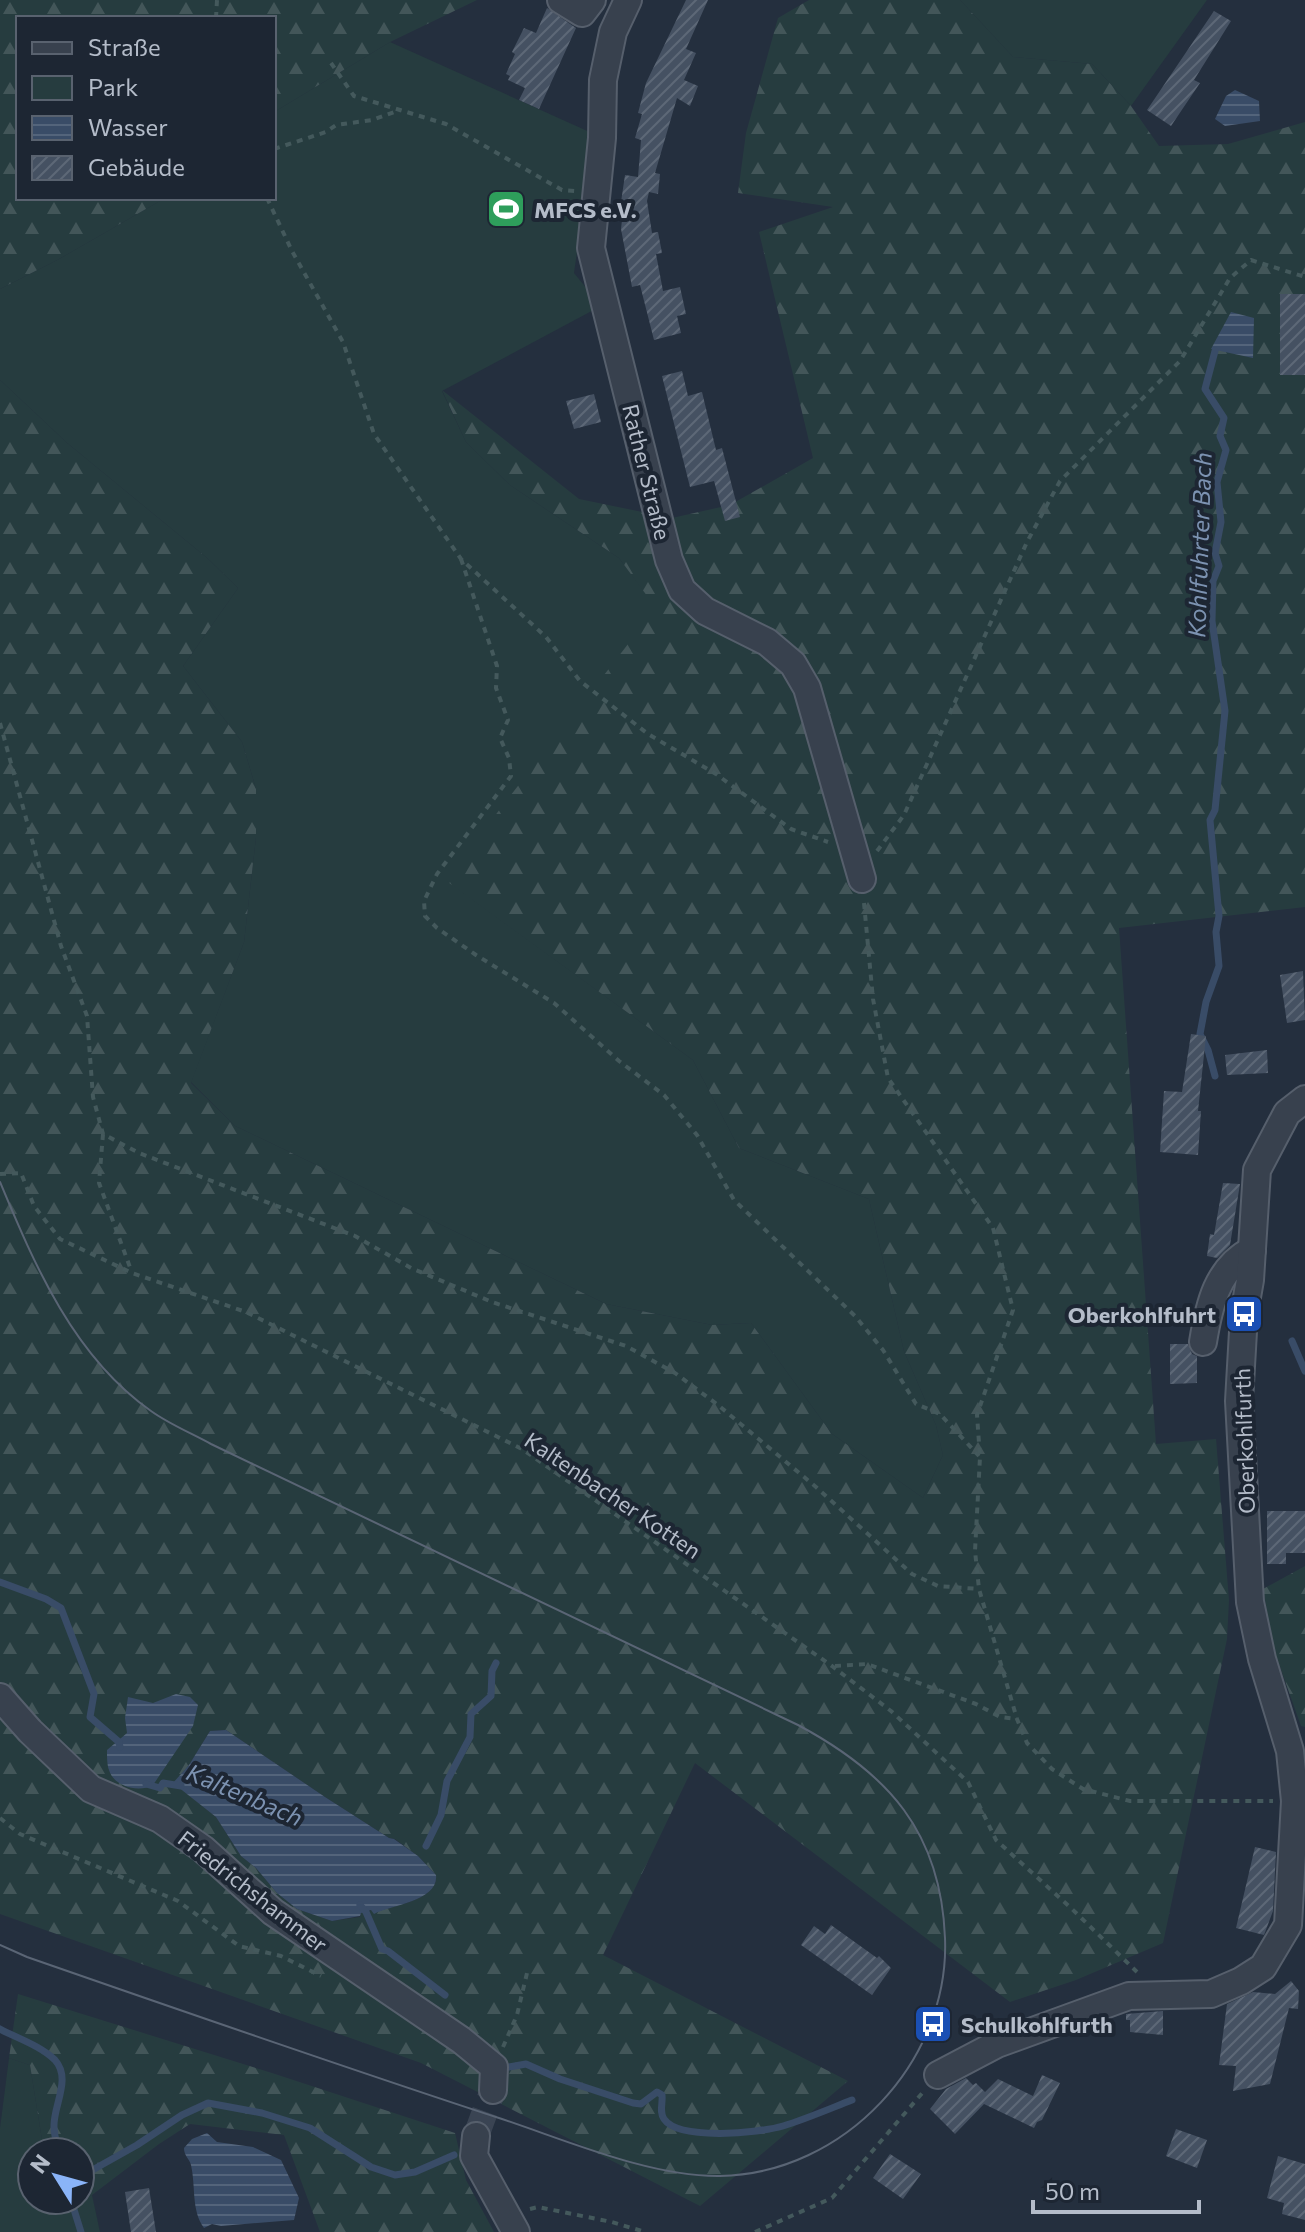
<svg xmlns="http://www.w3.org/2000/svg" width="1305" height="2232" viewBox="0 0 1305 2232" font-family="Commissioner,sans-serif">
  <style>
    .green { fill: #263c3f }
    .forest { fill: url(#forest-firs); fill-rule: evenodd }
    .water { fill: url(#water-rules) }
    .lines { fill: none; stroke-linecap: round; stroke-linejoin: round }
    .stream { stroke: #394c67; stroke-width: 7 }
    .building { fill: url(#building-hatch) }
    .minor-tunnel { stroke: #3a4453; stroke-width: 26; stroke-dasharray: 26 13; stroke-linecap: butt }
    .minor-casing { stroke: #565f6c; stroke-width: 30 }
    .path { stroke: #44595c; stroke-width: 4; stroke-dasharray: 6 6; stroke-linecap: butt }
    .minor { stroke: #38414e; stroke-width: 26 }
    .tram { stroke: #5a6575; stroke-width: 2 }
    .labels { text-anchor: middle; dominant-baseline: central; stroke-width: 8; stroke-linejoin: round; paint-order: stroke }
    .poi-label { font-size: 22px; font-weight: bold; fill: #b4bcc9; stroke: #1d2633; text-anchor: start }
    .street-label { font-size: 22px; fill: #b4bcc9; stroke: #1d2633 }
    .water-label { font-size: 24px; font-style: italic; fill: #7c92b1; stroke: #1d2633 }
  </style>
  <defs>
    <pattern id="forest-firs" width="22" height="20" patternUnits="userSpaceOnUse" patternTransform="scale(2)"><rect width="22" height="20" fill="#263c3f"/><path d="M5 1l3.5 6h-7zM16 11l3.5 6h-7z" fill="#435659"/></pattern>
    <pattern id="water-rules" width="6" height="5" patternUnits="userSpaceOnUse" patternTransform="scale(2)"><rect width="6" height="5" fill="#394c67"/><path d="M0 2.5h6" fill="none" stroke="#53647b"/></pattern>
    <pattern id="building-hatch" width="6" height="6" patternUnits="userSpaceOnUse" patternTransform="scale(2)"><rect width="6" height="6" fill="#455162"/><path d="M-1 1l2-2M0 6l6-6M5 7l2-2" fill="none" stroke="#5d6877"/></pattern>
  </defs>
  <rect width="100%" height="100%" fill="#242f3e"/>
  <g class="green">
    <path d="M960 0H1207L1131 106 1092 64 1013 57Z"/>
    <path d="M390 42 594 134 574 273 601 306 442 391 466 442 510 485 619 558 657 608 446 880 693 1060 739 1148 869 1199 904 1351 936 1425 943 1455 923 1498 832 1434 751 1323 712 1325 606 1304 235 1126 191 1082 244 942 256 837V789L242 742 183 666 238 588 207 558 67 443 0 380V289L59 259 165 198H274V112Z"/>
    <path d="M9 2058 30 2065 44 2152H32V2200H80V2197L92 2195 100 2232H0V2128Z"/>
  </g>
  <g class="forest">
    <path d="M0 0H477L390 42 274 112V18H18V198H165L59 259 0 289Z"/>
    <path d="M809 0H960L1013 57 1092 64 1131 106 1159 146 1228 144 1305 122V907L1119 928 1156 1444 1216 1439 1229 1600 1227 1639 1163 1943 1076 1980 1010 2002 695 1763 603 1955 848 2081 700 2206 421 2063 0 1914V380L67 443 207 558 238 588 183 666 242 742 256 789V837L244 942 191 1083 235 1126 606 1304 712 1325 751 1323 832 1434 923 1498 943 1455 936 1425 904 1351 869 1199 739 1148 693 1060 445 880 656 608 619 558 510 485 466 442 442 390 579 499 652 514 663 520 730 505 813 458 759 232 833 207 738 193 746 133 778 18ZM226 1730 325 1797 389 1838 395 1839 418 1856 436 1875C439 1901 392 1905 374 1913L372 1910 361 1913 360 1917 332 1921 297 1909 277 1893 256 1868 241 1856 216 1817 174 1783 189 1765 210 1731Z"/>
    <path d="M1305 1566V1727L1301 1726 1274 1650 1263 1589Z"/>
    <path d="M18 1994 272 2073 455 2133 466 2180 494 2232H320L284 2135 190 2124 159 2144 92 2195 80 2197V2152H44L30 2065 9 2058Z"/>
  </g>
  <g class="water">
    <path d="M1235 90 1259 101 1260 121 1225 126 1215 119 1226 96Z"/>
    <path d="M1231 312 1254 318 1253 358 1211 349Z"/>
    <path d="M176 1694 190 1697 198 1705 193 1726 153 1785C139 1793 114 1787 109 1770 107 1765 107 1756 107 1750L127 1733 125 1718 128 1697 153 1703Z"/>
    <path d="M226 1730 325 1797 389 1838 394 1839 418 1856 436 1875C439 1901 392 1905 374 1914L371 1910 361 1913 360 1916 332 1921 297 1909 277 1893 256 1868 241 1856 216 1817 173 1783 189 1765 210 1731Z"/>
    <path d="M207 2133 217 2142 253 2147 281 2160 299 2198 294 2220 221 2226 212 2224 204 2228C191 2210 196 2187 191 2165 189 2158 184 2156 184 2148L192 2139Z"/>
  </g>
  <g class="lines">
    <g class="stream">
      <path d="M1215 351 1205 389 1224 418 1220 436 1226 450 1217 482 1221 522 1215 553 1219 566 1213 581 1212 621 1225 711 1215 810 1210 820 1219 916 1216 932 1219 966 1206 1002 1200 1034 1208 1050 1215 1076"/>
      <path d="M1292 1341 1305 1371"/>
      <path d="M0 1582 46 1599 61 1608 94 1694 90 1717 119 1742 120 1747"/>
      <path d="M146 1784 160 1788 163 1783 181 1786"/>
      <path d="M426 1846 441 1815 447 1781 470 1737 471 1714 491 1696 492 1671 496 1663"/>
      <path d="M360 1905 366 1912 382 1949 388 1951 445 1995"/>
      <path d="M0 2029C17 2038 41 2046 55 2060 72 2079 53 2106 54 2127 54 2135 57 2144 59 2152"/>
      <path d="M509 2067 526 2064 560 2079 633 2103 641 2104 657 2092 662 2095C663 2103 659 2112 664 2119 679 2141 759 2133 783 2126 806 2119 829 2109 852 2100"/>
      <path d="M80 2177 137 2145 182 2115 208 2103 262 2113 310 2128 371 2167 395 2175 415 2172 454 2155"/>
      <path d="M71 2200 81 2232"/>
    </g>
  </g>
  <g class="building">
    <path d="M686 0H708L686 49 696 53 684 80 698 86 690 106 677 98 655 173 660 174 658 194 649 192 647 201 652 233 658 232 662 253 656 254 663 291 680 287 686 314 677 316 681 333 654 340 640 285 632 287 621 229 624 202H621L625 175 638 177 641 140 635 138 642 114 638 113 646 83Z"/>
    <path d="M547 8 576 28 539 109 519 100 525 88 508 80 510 76 506 74 515 54 512 52 524 28 536 33Z"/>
    <path d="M1214 11 1231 21 1194 80 1200 83 1171 126 1147 110Z"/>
    <rect x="1280" y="294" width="25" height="81"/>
    <path d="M682 371 688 396 702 392 716 450 722 448 740 517 725 521 714 481 690 487 662 376Z"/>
    <path d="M594 394 601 422 574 429 566 401Z"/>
    <path d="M1303 971 1305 1020 1287 1023 1280 975Z"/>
    <path d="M1191 1034 1206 1036 1198 1111H1201L1198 1155 1160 1152 1164 1091 1182 1092Z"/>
    <path d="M1267 1050 1268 1073 1227 1075 1225 1055Z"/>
    <path d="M1223 1183 1240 1184 1230 1245 1217 1258 1207 1256 1210 1234 1214 1235Z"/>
    <path d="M1170 1344H1188L1192 1354 1197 1356V1383L1170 1384Z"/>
    <path d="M1267 1511H1305V1553H1286V1564H1267Z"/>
    <path d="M1255 1847 1276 1852 1273 1911 1264 1935 1236 1928Z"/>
    <path d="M831 1925 877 1958 879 1956 891 1968 872 1995 801 1945 814 1926 825 1934Z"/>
    <path d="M1291 1981 1299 1991 1298 2009 1289 2008 1270 2084 1233 2091 1236 2066 1219 2065 1227 2004 1253 1992 1275 1994Z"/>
    <path d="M1163 2011V2035L1130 2032V2020H1126V2014Z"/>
    <path d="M1042 2075 1060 2083 1042 2120 1037 2122 1034 2128 984 2104 955 2134 930 2109 946 2089 966 2078 973 2085 976 2083 985 2092 998 2079 1033 2096Z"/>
    <path d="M1176 2129 1207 2140 1197 2168 1166 2156Z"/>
    <path d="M890 2154 921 2174 903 2199 873 2178Z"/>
    <path d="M1278 2156 1305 2164V2220L1282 2214 1284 2203 1267 2198Z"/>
    <path d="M149 2188 156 2232H131L125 2192Z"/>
  </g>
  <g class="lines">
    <path class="minor-tunnel" d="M476 2136 493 2090"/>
    <g class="minor-casing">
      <g id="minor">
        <path d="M561 0 582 13 592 0"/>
        <path d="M628 0 613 32 603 80 602 138 591 248 669 560 682 590 705 611 767 642 793 664 807 688 862 879"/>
        <path d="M1203 1342C1209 1305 1217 1268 1252 1250"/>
        <path d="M0 1697 30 1731 91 1789 160 1819 203 1849 273 1912 461 2040 494 2067 493 2090"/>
        <path d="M938 2075 997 2044 1129 1996 1211 1994 1241 1981 1263 1967 1288 1925 1295 1801 1290 1751 1262 1659 1250 1602 1239 1401 1244 1314 1250 1280 1257 1170 1287 1113 1305 1099"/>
        <path d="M476 2136 474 2156 516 2232"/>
      </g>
    </g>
    <g class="path">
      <path d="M216 18 217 0"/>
      <path d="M331 63 354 96 446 124 562 190 575 191"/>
      <path d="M274 149 326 132 336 125 372 120 400 110"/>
      <path d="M267 198 292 251 343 342 374 434 461 559 546 637 580 681 648 734 716 774 791 829 828 842"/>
      <path d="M461 559 497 666 496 688 508 720 500 738 509 758 511 776 437 874 424 901 425 916 437 928 476 955 554 1003 619 1061 664 1095 697 1135 734 1200 855 1316 883 1350 916 1404 940 1414 979 1456"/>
      <path d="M0 723 61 946 87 1016 93 1097 103 1134 139 1153 355 1236 411 1268 492 1302 626 1346 675 1373 718 1405 816 1487 912 1574 938 1586 979 1589"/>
      <path d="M877 851 904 815 1027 542 1060 481 1180 361 1230 278 1251 260 1305 277"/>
      <path d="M864 903 873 999 888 1078 993 1228 1013 1310 977 1415 980 1457 975 1551 979 1589 1017 1719 1027 1743 1052 1769 1083 1789 1130 1801H1273"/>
      <path d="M103 1134 99 1183 131 1270"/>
      <path d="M0 1174 21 1173 34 1206 60 1239 132 1273 246 1312 522 1449 832 1666 891 1711 968 1782 996 1840 1072 1909 1137 1972"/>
      <path d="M835 1666 867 1664 976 1704 1000 1717 1017 1719"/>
      <path d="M0 1818 20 1834 178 1901 239 1946 281 1956 321 1976"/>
      <path d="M503 2047 517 2015 527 1973"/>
      <path d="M530 2209 538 2207 612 2222 645 2232"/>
      <path d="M755 2232 832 2198 924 2091"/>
    </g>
    <use href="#minor" class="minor"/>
    <path class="tram" d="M0 1182C35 1266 74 1357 151 1411 169 1424 191 1433 211 1444L798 1725C888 1773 941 1832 945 1938 950 2061 844 2174 720 2176 651 2177 568 2141 502 2119 343 2067 185 2012 27 1957L0 1945"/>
  </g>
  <defs>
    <g id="stadium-square" transform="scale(2)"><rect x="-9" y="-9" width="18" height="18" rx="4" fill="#2e9e5b" stroke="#1d2633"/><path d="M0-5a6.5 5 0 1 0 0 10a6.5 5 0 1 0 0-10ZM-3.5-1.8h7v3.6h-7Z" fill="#fff"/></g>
    <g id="bus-square" transform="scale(2)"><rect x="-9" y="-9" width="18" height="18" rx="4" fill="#1a4fb4" stroke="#1d2633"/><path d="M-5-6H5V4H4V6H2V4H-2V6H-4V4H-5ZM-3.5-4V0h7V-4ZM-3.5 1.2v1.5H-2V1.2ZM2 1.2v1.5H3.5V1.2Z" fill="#fff"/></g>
  </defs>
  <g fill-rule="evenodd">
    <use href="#stadium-square" x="506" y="209"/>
    <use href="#bus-square" x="1244" y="1314"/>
    <use href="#bus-square" x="933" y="2024"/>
  </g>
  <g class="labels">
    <g class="poi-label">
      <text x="534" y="209">MFCS e.V.</text>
      <text x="1216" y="1314" text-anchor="end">Oberkohlfuhrt</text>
      <text x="961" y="2024">Schulkohlfurth</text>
    </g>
    <g class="street-label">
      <text transform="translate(647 472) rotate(76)">Rather Straße</text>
      <text transform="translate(1244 1441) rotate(-92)">Oberkohlfurth</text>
      <text transform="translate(613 1495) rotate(34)">Kaltenbacher Kotten</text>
      <text transform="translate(253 1891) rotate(38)">Friedrichshammer</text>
    </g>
    <g class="water-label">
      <text transform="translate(1199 545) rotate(-88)">Kohlfuhrter Bach</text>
      <text transform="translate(245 1794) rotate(23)">Kaltenbach</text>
    </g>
  </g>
  <rect x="16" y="16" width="260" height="184" fill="#1d2633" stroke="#59626f" stroke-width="2"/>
  <rect x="32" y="42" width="40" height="12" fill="#38414e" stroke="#59626f" stroke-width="2"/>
  <text x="88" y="56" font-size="24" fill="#b4bcc9">Straße</text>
  <rect x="32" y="76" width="40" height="24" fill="#263c3f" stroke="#59626f" stroke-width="2"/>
  <text x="88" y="96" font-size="24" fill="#b4bcc9">Park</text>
  <rect x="32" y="116" width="40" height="24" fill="url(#water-rules)" stroke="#59626f" stroke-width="2"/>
  <text x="88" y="136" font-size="24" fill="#b4bcc9">Wasser</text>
  <rect x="32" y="156" width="40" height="24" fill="url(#building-hatch)" stroke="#59626f" stroke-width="2"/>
  <text x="88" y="176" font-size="24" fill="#b4bcc9">Gebäude</text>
  <g transform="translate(56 2176) rotate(307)"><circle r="38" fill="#1d2633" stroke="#59626f" stroke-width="2"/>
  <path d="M0-6L14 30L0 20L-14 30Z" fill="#8ab4f8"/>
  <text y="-12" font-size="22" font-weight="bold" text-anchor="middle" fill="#b4bcc9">N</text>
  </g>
  <path d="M1033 2200v12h166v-12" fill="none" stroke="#b4bcc9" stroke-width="4"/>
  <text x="1045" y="2200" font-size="24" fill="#b4bcc9" stroke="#1d2633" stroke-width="6" paint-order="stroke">50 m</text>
</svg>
